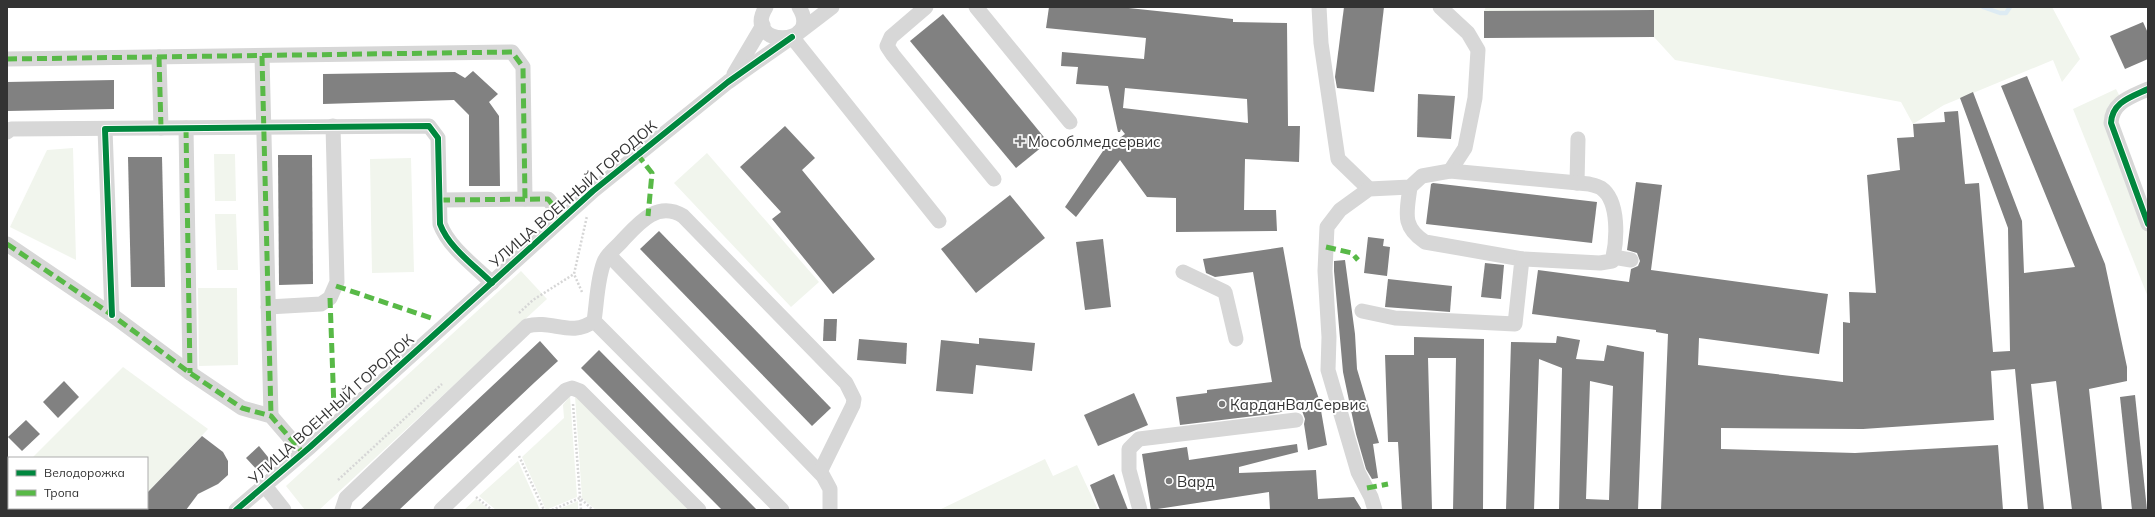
<svg xmlns="http://www.w3.org/2000/svg" width="2155" height="517" viewBox="0 0 2155 517" font-family="Mulish,sans-serif">
  <style>
    .green { fill: #f1f5ed }
    .lines { fill: none; stroke-linecap: round; stroke-linejoin: round }
    .stream { stroke: #ddebf3; stroke-width: 4.5 }
    .building { fill: #818181; fill-rule: evenodd }
    .path { stroke: #d6d6d6; stroke-width: 2.5; stroke-dasharray: 2 2; stroke-linecap: butt }
    .minor { stroke: #d7d7d7; stroke-width: 15 }
    .quiet { stroke: #58b947; stroke-width: 5; stroke-dasharray: 10 5; stroke-linecap: butt }
    .cycleway-casing { stroke: #fff; stroke-width: 8 }
    .cycleway { stroke: #00873e; stroke-width: 6 }
    .poi-dot { fill: #7a7a7a; stroke: #fff; stroke-width: 1.5 }
    .labels { text-anchor: middle; dominant-baseline: central; stroke-width: 4; stroke-linejoin: round; paint-order: stroke }
    .poi-label { font-size: 15px; fill: #333; stroke: #fff; text-anchor: start }
    .street-label { font-size: 15px; fill: #333; stroke: #fff }
  </style>
  <rect width="100%" height="100%" fill="#fff"/>
  <g class="green">
    <path d="M1486 7H2052L2080 59 2062 82 2053 60 1944 105 1913 124 1901 102 1675 60 1654 37V10L1484 11Z"/>
    <path d="M2116 89 2122 101 2112 112 2148 224V297L2073 109Z"/>
    <path d="M73 148 76 260 10 227 47 150Z"/>
    <path d="M707 153 819 282 791 307 674 183Z"/>
    <path d="M214 154H235L236 201H215Z"/>
    <path d="M411 158 414 272 372 273 370 159Z"/>
    <path d="M215 214H236L238 270H217Z"/>
    <path d="M521 271 547 299 319 510H305L286 486Z"/>
    <path d="M198 288H237L238 365 199 366Z"/>
    <path d="M123 367 208 429 147 493V458H32Z"/>
    <path d="M570 396 577 497 546 510 522 457 564 418 563 405Z"/>
    <path d="M575 396 691 510H596L582 498Z"/>
    <path d="M1045 459 1053 476 1077 465 1098 510H939Z"/>
    <path d="M518 461 540 510H496L479 496Z"/>
    <path d="M9 481V508H132L130 510H7V483Z"/>
    <path d="M476 499 490 510H464Z"/>
    <path d="M578 501V510H557Z"/>
  </g>
  <g class="lines">
    <path class="stream" d="M1983 7 2000 13H2006L2010 7"/>
  </g>
  <g class="building">
    <path d="M1049 7H1119L1233 19V22L1287 23 1288 126H1300L1299 162 1245 159 1244 210H1276L1277 231 1176 232V198L1147 197 1120 160 1076 217 1065 207 1103 151 1125 134 1121 129 1120 132H1118L1108 86 1076 84 1078 67 1061 66 1062 52 1144 59 1146 38 1046 28ZM1125 88 1247 99 1248 123 1123 108Z"/>
    <path d="M1344 7H1384L1374 92 1337 88 1335 77Z"/>
    <path d="M1654 10V37L1484 38V11Z"/>
    <path d="M943 14 1048 142 1016 168 910 41Z"/>
    <path d="M2143 22 2148 33V59L2125 69 2110 36Z"/>
    <path d="M473 71 498 94 489 102 499 116 500 186H469V115L454 100 323 104V74L455 72 465 78Z"/>
    <path d="M2027 76 2105 264 2127 367V381L2089 389 2102 510H2072L2056 381 2031 384 2044 510H2028L2015 369 1991 371 1994 420 1863 429 1721 428V449L1855 453 1998 445 2003 510H1661L1668 334 1656 332V330L1532 314 1538 270 1629 282 1631 269 1638 266 1640 261 1637 253 1627 250 1636 182 1662 185 1651 270 1828 294 1819 354 1699 338 1698 365 1843 382V322L1850 323 1849 292 1876 293 1867 175 1900 170 1897 138 1914 137 1913 124 1945 122 1944 112 1958 111 1965 184 1979 183 1993 352 2010 351 2008 228 1960 98 1973 92 2022 221 2024 273 2075 267 2001 86Z"/>
    <path d="M114 80V109L7 111V82Z"/>
    <path d="M1418 94 1455 96 1451 139 1417 137Z"/>
    <path d="M785 126 815 158 802 170 875 259 833 294 772 219 781 212 740 167Z"/>
    <path d="M278 155H312L313 284 279 285Z"/>
    <path d="M128 157H162L165 287H131Z"/>
    <path d="M1433 183 1597 202 1592 243 1426 224 1431 184Z"/>
    <path d="M1010 195 1045 238 976 293 941 249Z"/>
    <path d="M659 231 831 408 812 426 640 249Z"/>
    <path d="M1368 237 1384 239 1383 246 1390 247 1387 276 1364 273Z"/>
    <path d="M1103 239 1111 307 1085 310 1076 242Z"/>
    <path d="M1283 247 1301 347 1319 399 1327 445 1308 450 1304 424 1305 419 1301 408 1271 414 1180 425 1176 397 1207 393V390L1272 382 1253 272 1215 277 1206 273 1203 259Z"/>
    <path d="M1345 260 1355 334 1357 369 1379 443 1373 444 1378 478 1372 479 1366 469 1356 434 1343 372 1334 271V261Z"/>
    <path d="M1485 263 1504 265 1501 299 1481 297Z"/>
    <path d="M1388 279 1452 286 1450 312 1385 307Z"/>
    <path d="M824 319H837L836 341H823Z"/>
    <path d="M1557 336 1580 340 1576 359 1604 361 1607 345 1644 352 1638 510H1559L1562 368 1539 359 1534 510H1506L1511 342 1556 343ZM1590 381 1613 386 1609 500 1586 499Z"/>
    <path d="M1414 337 1484 339 1483 510H1453L1456 358H1428L1432 510H1402L1398 442H1388L1385 355H1414Z"/>
    <path d="M979 338 1035 343 1032 371 976 365 973 394 936 391 941 340 979 344Z"/>
    <path d="M859 339 907 343 906 364 857 360Z"/>
    <path d="M540 341 558 361 535 382 399 510H360Z"/>
    <path d="M599 350 664 416 757 510H722L581 368Z"/>
    <path d="M64 381 79 397 58 418 43 402Z"/>
    <path d="M1134 393 1148 425 1098 446 1084 415Z"/>
    <path d="M2135 395 2147 510H2132L2120 397Z"/>
    <path d="M26 420 40 434 22 451 8 437Z"/>
    <path d="M202 436 223 452 228 461V475L218 484 198 494 186 510H147V493Z"/>
    <path d="M1297 444 1298 452 1239 467V473L1316 470 1318 499 1354 497 1362 510H1270L1269 492 1151 510 1142 454 1187 447 1189 460Z"/>
    <path d="M259 446 272 462 260 473 246 458Z"/>
    <path d="M1114 474 1128 510H1100L1090 485Z"/>
  </g>
  <g class="lines">
    <g class="path">
      <path d="M582 292 574 274 587 216"/>
      <path d="M519 313 533 300 574 274"/>
      <path d="M573 404 581 510"/>
      <path d="M519 456 544 510"/>
      <path d="M338 480 442 384"/>
      <path d="M476 497 492 510"/>
      <path d="M552 510 580 498 593 510"/>
    </g>
    <g class="minor">
      <path d="M766 7C741 48 824 48 799 7"/>
      <path d="M926 7 891 37 887 46 893 55 994 179"/>
      <path d="M976 7 1070 122"/>
      <path d="M1319 7 1321 43 1338 159 1369 189"/>
      <path d="M1440 7 1468 33 1478 50 1475 98 1465 148 1450 171"/>
      <path d="M798 33 832 7"/>
      <path d="M262 56 271 416"/>
      <path d="M159 57 161 128"/>
      <path d="M7 59 512 52 523 67 525 199"/>
      <path d="M734 74 763 25"/>
      <path d="M2148 89C2131 97 2112 102 2111 123L2148 224"/>
      <path d="M186 128 190 373"/>
      <path d="M105 129 112 315"/>
      <path d="M7 132 11 129 429 126 438 138 440 224C449 248 474 265 492 283"/>
      <path d="M1577 183 1578 139"/>
      <path d="M440 200 548 199 563 218"/>
      <path d="M7 244 112 315 190 373 242 408 271 416 303 453"/>
      <path d="M609 255 823 476 830 489V510"/>
      <path d="M1613 257 1631 260"/>
      <path d="M1183 272 1225 292 1236 339"/>
      <path d="M268 307 321 304 330 298 337 282 333 126"/>
      <path d="M1362 311 1395 318 1515 324 1522 259 1425 242C1401 226 1407 212 1410 187"/>
      <path d="M594 321 782 510"/>
      <path d="M265 486 284 510"/>
      <path d="M236 510 310 447 593 191 728 82 792 37 939 221"/>
      <path d="M342 510 346 498 527 326C552 319 571 338 594 321 597 302 597 280 604 262 607 254 616 248 622 241 638 224 657 200 683 216L846 383 854 399 853 405 820 472"/>
      <path d="M441 510 566 390 572 388 580 391 699 510"/>
      <path d="M1140 510 1129 470V449L1139 439 1296 420"/>
      <path d="M1375 510 1371 497 1358 472 1328 370 1329 337 1325 271 1327 227 1340 210 1369 189 1410 187 1422 176 1450 171 1589 184C1593 185 1598 186 1601 188 1620 201 1617 242 1612 261L1600 263 1522 259"/>
    </g>
    <g class="quiet">
      <path d="M262 56 271 416"/>
      <path d="M159 57 161 128"/>
      <path d="M7 59 512 52 523 67 525 199"/>
      <path d="M186 128 190 373"/>
      <path d="M637 154 652 173 648 216"/>
      <path d="M440 200 548 199 563 218"/>
      <path d="M7 244 112 315 190 373 242 408 271 416 303 453"/>
      <path d="M1326 247 1352 253 1358 260"/>
      <path d="M336 286 431 318"/>
      <path d="M330 298 334 409"/>
      <path d="M1367 488 1388 484"/>
    </g>
    <g class="cycleway-casing">
      <g id="cycleway">
        <path d="M2148 89C2131 97 2112 102 2111 123L2148 224"/>
        <path d="M112 315 105 129 429 126 438 138 440 224C449 248 474 265 492 283"/>
        <path d="M236 510 310 447 593 191 728 82 792 37"/>
      </g>
    </g>
    <use href="#cycleway" class="cycleway"/>
  </g>
  <g class="poi-dot">
    <path d="M1018 135h4v4h4v4h-4v4h-4v-4h-4v-4h4z"/>
    <circle cx="1222" cy="404" r="4"/>
    <circle cx="1169" cy="481" r="4"/>
  </g>
  <g class="labels">
    <g class="poi-label">
      <text x="1028" y="141">Мособлмедсервис</text>
      <text x="1230" y="404">КарданВалСервис</text>
      <text x="1177" y="481">Вард</text>
    </g>
    <g class="street-label">
      <text transform="translate(573 194) rotate(-41)">УЛИЦА ВОЕННЫЙ ГОРОДОК</text>
      <text transform="translate(331 409) rotate(-42)">УЛИЦА ВОЕННЫЙ ГОРОДОК</text>
    </g>
  </g>
  <rect width="2155" height="517" fill="none" stroke="#333333" stroke-width="16"/>
  <rect x="8" y="457" width="140" height="52" fill="#ffffff" stroke="#adadad"/>
  <rect x="16" y="470" width="20" height="6" fill="#00873e" stroke="#adadad"/>
  <text x="44" y="477" font-size="12" fill="#333333">Велодорожка</text>
  <rect x="16" y="490" width="20" height="6" fill="#58b947" stroke="#adadad"/>
  <text x="44" y="497" font-size="12" fill="#333333">Тропа</text>
</svg>
